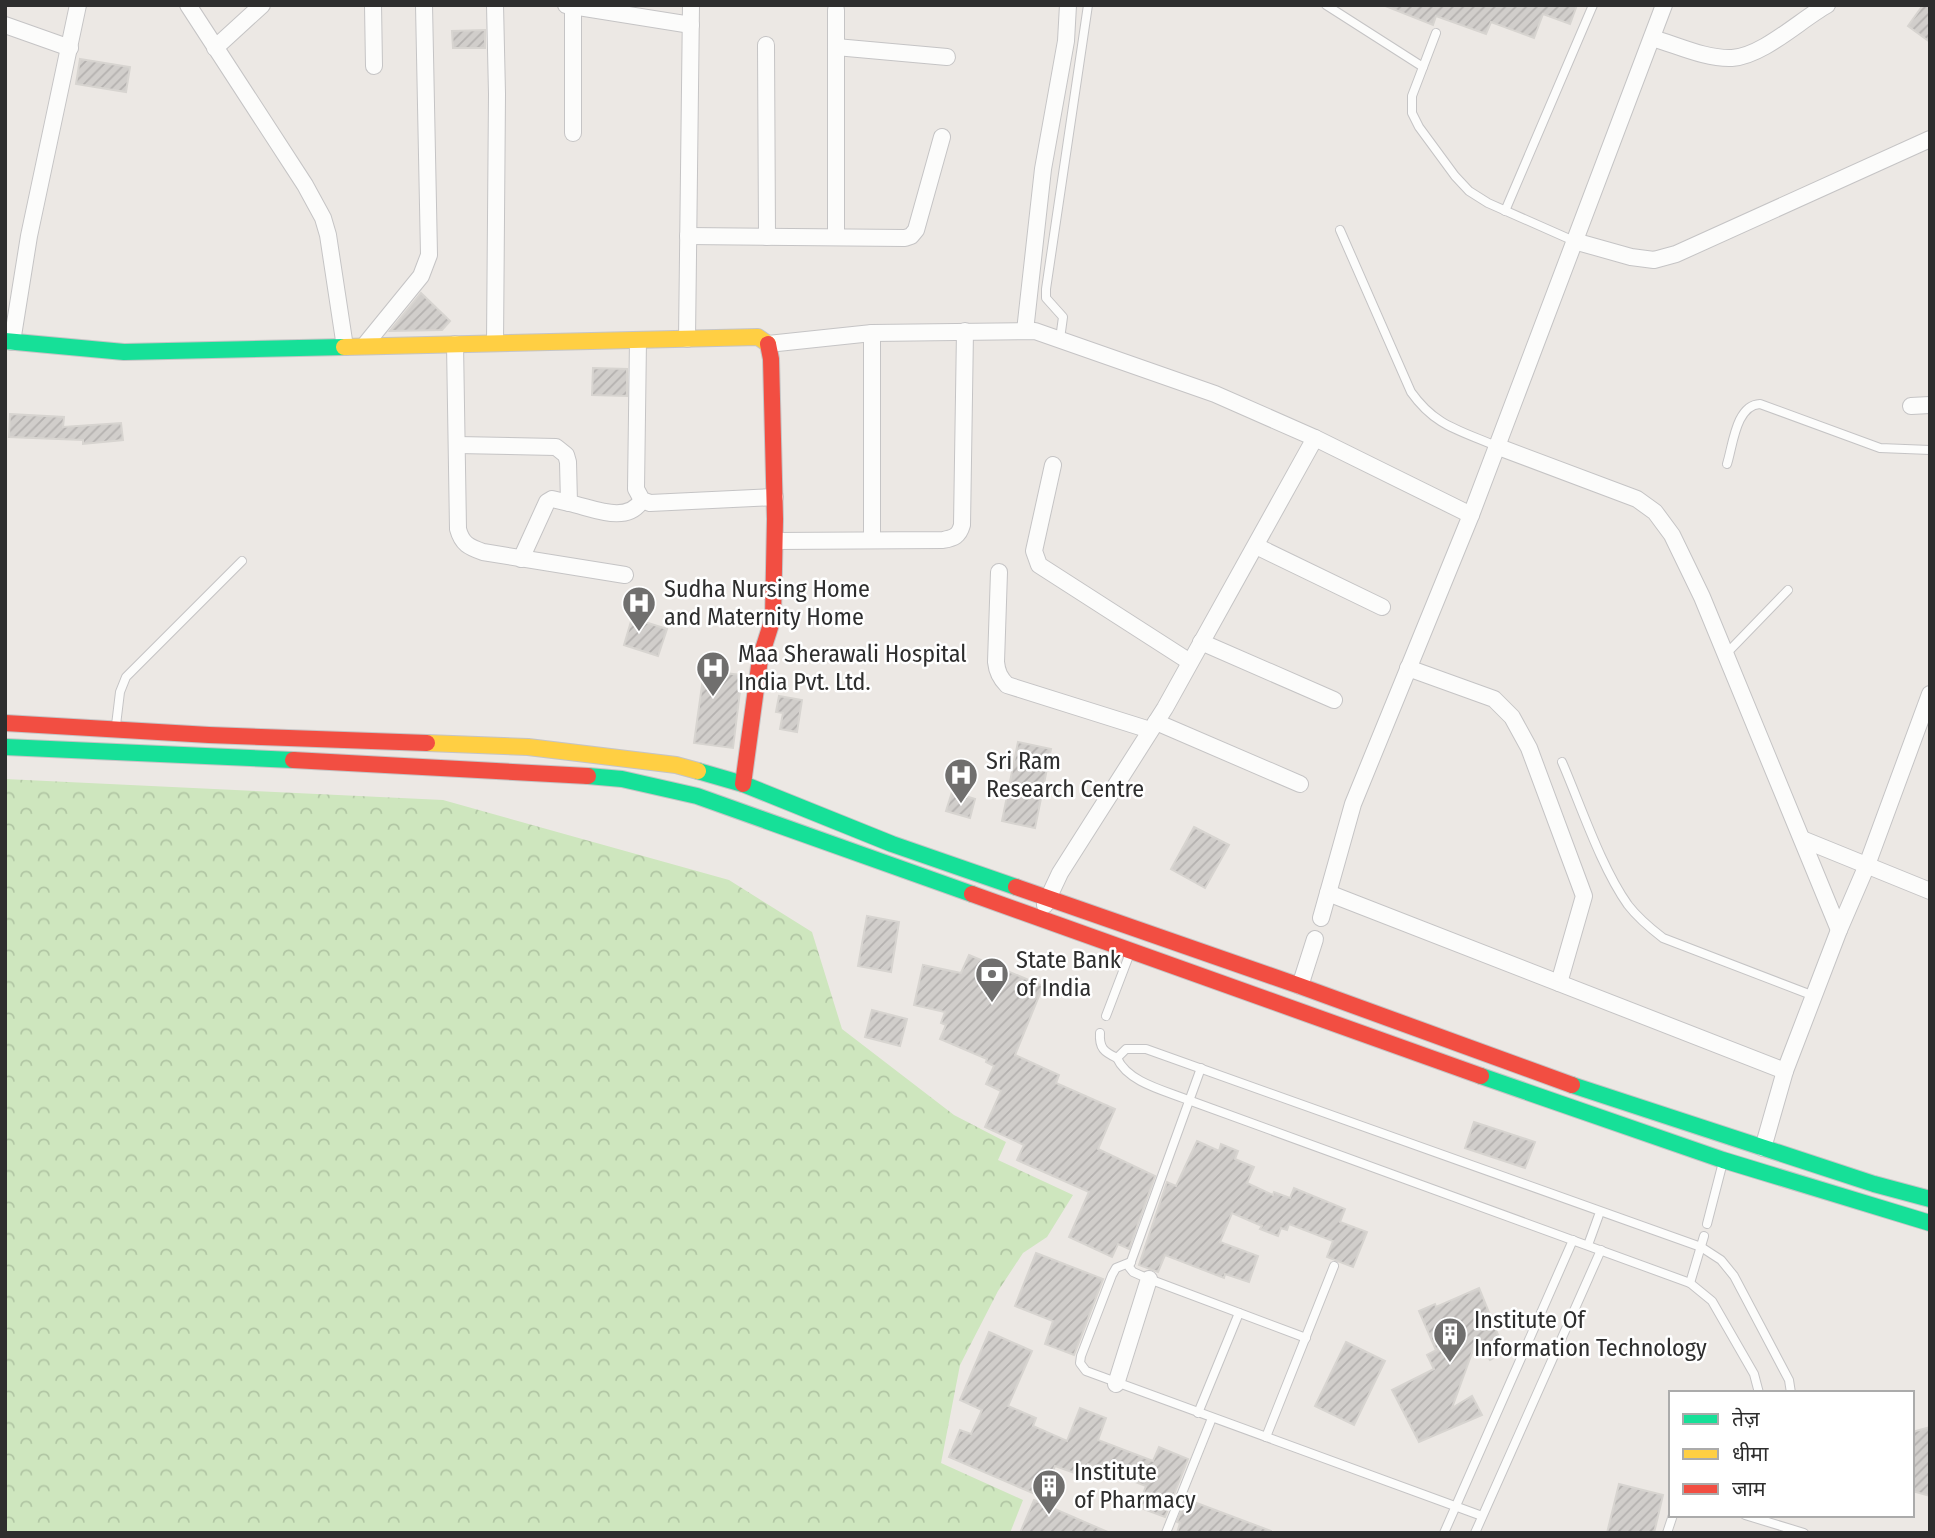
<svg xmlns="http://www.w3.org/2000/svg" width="1935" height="1538" viewBox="0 0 1935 1538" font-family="'Fira Sans Condensed','Noto Sans Devanagari',sans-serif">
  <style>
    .forest { fill: url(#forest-crowns) }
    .building { fill: url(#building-hatch); stroke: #d7d4d0; stroke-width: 2 }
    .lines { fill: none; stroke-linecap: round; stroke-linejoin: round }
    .lane-casing { stroke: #c5c4c5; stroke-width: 10 }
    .street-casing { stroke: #c5c4c5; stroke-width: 18 }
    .fast-casing { stroke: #c5c4c5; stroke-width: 18 }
    .slow-casing { stroke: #c5c4c5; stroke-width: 18 }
    .jam-casing { stroke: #c5c4c5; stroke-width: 18 }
    .lane { stroke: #fcfcfb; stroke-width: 8 }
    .street { stroke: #fcfcfb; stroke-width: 16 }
    .fast { stroke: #16e098; stroke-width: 16 }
    .slow { stroke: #ffcf43; stroke-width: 16 }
    .jam { stroke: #f24e42; stroke-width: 16 }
    .labels { text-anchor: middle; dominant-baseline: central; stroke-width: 5; stroke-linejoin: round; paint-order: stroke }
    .poi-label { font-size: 24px; fill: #2e2e2e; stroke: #fff; text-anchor: start }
  </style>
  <defs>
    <pattern id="forest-crowns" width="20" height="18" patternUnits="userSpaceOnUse" patternTransform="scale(1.75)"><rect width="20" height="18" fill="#cee6be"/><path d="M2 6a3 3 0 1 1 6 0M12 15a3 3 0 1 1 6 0" fill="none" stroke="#b1c6a4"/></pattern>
    <pattern id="building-hatch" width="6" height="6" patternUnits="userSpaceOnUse" patternTransform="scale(1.75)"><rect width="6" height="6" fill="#d1cecb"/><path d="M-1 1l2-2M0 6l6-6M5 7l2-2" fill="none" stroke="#b4b1af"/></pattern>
  </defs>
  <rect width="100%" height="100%" fill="#ece8e4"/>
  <path class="forest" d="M5 779 443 800 729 880 812 932 842 1029 954 1115 1006 1142 998 1160 1073 1195 1047 1237 1023 1253 998 1291 960 1365 941 1463 1023 1500 1010 1533H5Z"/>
  <g class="building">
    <path d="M1383 5H1577L1570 24 1543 14 1534 38 1491 22 1486 34 1436 16 1433 25Z"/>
    <path d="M1923 5H1930V42L1908 26Z"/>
    <path d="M485 30V48H453L452 31Z"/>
    <path d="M80 59 130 67 126 92 76 84Z"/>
    <path d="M421 293 450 321 442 330 390 331Z"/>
    <path d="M593 368 627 369V396L592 395Z"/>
    <path d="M10 414 64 417 63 427 121 423 123 440 83 444V440L9 437Z"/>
    <path d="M632 618 667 629 658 656 624 645Z"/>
    <path d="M704 671 742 675 733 748 694 743Z"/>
    <path d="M779 696 802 700 797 732 780 729 783 713 776 712Z"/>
    <path d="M1018 742 1051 749 1035 828 1002 821Z"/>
    <path d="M952 792 975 799 970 818 946 811Z"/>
    <path d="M1194 827 1229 845 1205 888 1171 869Z"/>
    <path d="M867 916 899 922 891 972 858 966Z"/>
    <path d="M969 955 1043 986 1015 1055 1059 1075 1056 1083 1115 1109 1098 1149 1155 1176 1129 1249 1118 1244 1112 1257 1069 1237 1089 1192 1017 1160 1024 1145 985 1127 1001 1091 986 1084 994 1066 986 1062 987 1059 940 1039 946 1025 941 1023 945 1012 914 1005 923 965 961 973Z"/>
    <path d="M872 1010 907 1019 900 1046 865 1037Z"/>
    <path d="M1474 1122 1535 1142 1525 1168 1465 1148Z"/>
    <path d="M1197 1141 1219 1151 1221 1144 1238 1151 1235 1159 1254 1167 1247 1183 1273 1195 1274 1192 1290 1198 1294 1188 1345 1209 1340 1222 1367 1232 1353 1267 1327 1257 1333 1241 1289 1224 1287 1230 1281 1228 1278 1236 1260 1229 1262 1226 1232 1213 1220 1242 1258 1256 1249 1282 1225 1274 1224 1278 1165 1255 1158 1272 1139 1265 1167 1182 1176 1186Z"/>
    <path d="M1036 1253 1103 1279 1074 1355 1045 1344 1053 1321 1015 1306Z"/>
    <path d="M1479 1288 1505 1352 1490 1360 1477 1339 1452 1408 1472 1396 1482 1415 1419 1442 1392 1390 1434 1369 1427 1355 1436 1350 1419 1311 1435 1304 1436 1307Z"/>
    <path d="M989 1332 1032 1351 1008 1406 1036 1418 1033 1426 1067 1441 1080 1408 1106 1418 1098 1440 1153 1461 1159 1447 1188 1459 1165 1517 1138 1507 1146 1486 1088 1464 1083 1476 1055 1466 1042 1497 949 1457 960 1430 971 1434 982 1410 960 1400Z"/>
    <path d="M1346 1342 1385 1361 1354 1425 1315 1406Z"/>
    <path d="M1930 1427V1496L1912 1491V1432Z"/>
    <path d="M1619 1484 1663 1495 1654 1533H1607Z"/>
    <path d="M1186 1499 1271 1531V1533H1177L1180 1523 1177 1522Z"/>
    <path d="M1034 1500 1110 1533H1020Z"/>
  </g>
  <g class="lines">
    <g class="lane-casing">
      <g id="lane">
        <path d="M1326 5 1423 67"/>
        <path d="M1436 33 1412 96V113L1419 127 1455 176 1469 191 1488 203 1574 241"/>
        <path d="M1505 211 1593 5"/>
        <path d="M1340 230 1411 392C1435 426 1459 430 1496 446"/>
        <path d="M1060 339 1063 317 1046 298V289L1088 5"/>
        <path d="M1727 464C1733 445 1736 405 1760 404L1880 448 1930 450"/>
        <path d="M1726 654 1788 590"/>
        <path d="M116 725 120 692 126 677 242 561"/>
        <path d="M1562 762C1581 806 1601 867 1628 905 1638 918 1650 928 1663 938L1814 996"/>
        <path d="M1106 1016 1130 953"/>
        <path d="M1100 1033C1099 1048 1104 1052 1117 1058"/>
        <path d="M1201 1068 1129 1267 1133 1272 1149 1279 1306 1338"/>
        <path d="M1707 1224 1723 1162"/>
        <path d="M1588 1245 1600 1212"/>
        <path d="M1131 1262 1116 1268 1112 1275 1081 1356 1080 1363 1086 1371 1482 1516"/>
        <path d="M1690 1283 1704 1236"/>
        <path d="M1759 1393 1754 1374 1712 1301 1690 1283 1191 1101C1167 1091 1128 1083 1117 1058L1126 1049H1146L1701 1247 1721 1260 1734 1276 1789 1380 1791 1393"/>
        <path d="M1198 1413 1239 1313"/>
        <path d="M1266 1437 1334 1266"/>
        <path d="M1745 1515 1804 1533"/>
        <path d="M1166 1533 1212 1418"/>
        <path d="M1444 1533 1573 1240"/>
        <path d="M1475 1533 1601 1250"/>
        <path d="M1667 1533 1673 1515"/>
      </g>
    </g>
    <g class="street-casing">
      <g id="street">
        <path d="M188 5 305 185 323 218 328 235 345 347"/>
        <path d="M373 5 374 66"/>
        <path d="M566 5 691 25"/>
        <path d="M836 10V237"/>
        <path d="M5 25 70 48"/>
        <path d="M1652 38C1677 45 1705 59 1732 58 1763 56 1800 20 1827 5"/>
        <path d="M766 45 767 237"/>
        <path d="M836 47 947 57"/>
        <path d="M215 48 262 5"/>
        <path d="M573 133V7"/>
        <path d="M688 236 905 238 911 236 916 230 942 137"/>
        <path d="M1574 241 1631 257 1654 260 1676 254 1930 139"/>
        <path d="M1025 331 1043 169 1066 41 1068 5"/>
        <path d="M872 333V540"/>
        <path d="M687 339 691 5"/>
        <path d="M638 340 636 489 642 500 650 503 775 497"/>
        <path d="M12 342 29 236 78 5"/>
        <path d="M495 343 497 94 495 5"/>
        <path d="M455 344 458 529C462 544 469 547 483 552L625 575"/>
        <path d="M768 344 872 333 1035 331 1215 394 1315 438 1471 515"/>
        <path d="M364 346 421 276 429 255 424 5"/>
        <path d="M1911 406 1930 405"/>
        <path d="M457 445 556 447 566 455 568 462 569 503C593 508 627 525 642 500"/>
        <path d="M1496 446 1637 499 1655 512 1672 535 1702 597 1839 930"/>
        <path d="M1053 465 1034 551 1039 565 1190 662"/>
        <path d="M775 541 943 540C954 538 959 536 962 525L965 331"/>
        <path d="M1256 546 1382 607"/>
        <path d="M521 559 547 502 552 499 569 503"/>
        <path d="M999 572 996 662C997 672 1000 678 1007 685L1150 730"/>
        <path d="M1201 642 1334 700"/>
        <path d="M1408 668 1494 699 1512 717 1529 748 1584 896 1559 983"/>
        <path d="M1156 722 1300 784"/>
        <path d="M1802 839 1930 891"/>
        <path d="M1328 893 1785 1071"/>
        <path d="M1045 905 1060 873 1165 708 1315 438"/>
        <path d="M1321 918 1353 804 1471 515 1664 5"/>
        <path d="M1300 986 1315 939"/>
        <path d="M1763 1148 1785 1071 1839 930 1867 865 1930 694"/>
        <path d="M1116 1384 1149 1279"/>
      </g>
    </g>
    <g class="fast-casing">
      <g id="fast">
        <path d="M5 341 124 352 344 347"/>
        <path d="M5 747 293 760"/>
        <path d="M698 771 743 784 892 844 1016 887"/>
        <path d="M588 776 622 779 697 796 972 894"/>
        <path d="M1481 1076 1723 1160 1930 1223"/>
        <path d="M1572 1085 1874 1184 1930 1199"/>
      </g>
    </g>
    <g class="slow-casing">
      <g id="slow">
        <path d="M344 347 758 337 768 344"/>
        <path d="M427 743 528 747 676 765 698 771"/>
      </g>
    </g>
    <g class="jam-casing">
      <g id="jam">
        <path d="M5 723 209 735 427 743"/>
        <path d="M293 760 588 776"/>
        <path d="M743 784 760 659 773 618 775 519 771 359 768 344"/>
        <path d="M1016 887 1300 986 1572 1085"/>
        <path d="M972 894 1481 1076"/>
      </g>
    </g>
    <use href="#lane" class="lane"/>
    <use href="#street" class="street"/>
    <use href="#fast" class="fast"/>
    <use href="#slow" class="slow"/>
    <use href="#jam" class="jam"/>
  </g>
  <defs>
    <g id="hospital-pin" transform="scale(1.75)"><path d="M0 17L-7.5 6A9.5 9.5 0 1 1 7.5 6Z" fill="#706f6e" stroke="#fff"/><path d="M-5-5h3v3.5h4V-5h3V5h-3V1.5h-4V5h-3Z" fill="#fff"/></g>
    <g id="bank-pin" transform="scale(1.75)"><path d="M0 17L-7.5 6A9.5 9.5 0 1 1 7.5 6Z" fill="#706f6e" stroke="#fff"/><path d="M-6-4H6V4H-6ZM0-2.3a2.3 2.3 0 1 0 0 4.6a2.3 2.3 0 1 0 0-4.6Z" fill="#fff"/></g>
    <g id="building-pin" transform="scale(1.75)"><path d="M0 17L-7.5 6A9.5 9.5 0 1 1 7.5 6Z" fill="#706f6e" stroke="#fff"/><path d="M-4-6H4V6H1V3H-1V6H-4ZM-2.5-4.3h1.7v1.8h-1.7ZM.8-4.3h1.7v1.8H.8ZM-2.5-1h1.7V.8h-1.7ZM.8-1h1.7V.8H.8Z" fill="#fff"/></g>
  </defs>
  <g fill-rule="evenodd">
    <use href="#hospital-pin" x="639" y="603"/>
    <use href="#hospital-pin" x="713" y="668"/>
    <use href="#hospital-pin" x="961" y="775"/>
    <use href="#bank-pin" x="992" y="974"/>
    <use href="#building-pin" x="1450" y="1334"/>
    <use href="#building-pin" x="1049" y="1486"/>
  </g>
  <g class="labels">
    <g class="poi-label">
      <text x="664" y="589">Sudha Nursing Home<tspan x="664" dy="28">and Maternity Home</tspan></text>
      <text x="738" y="654">Maa Sherawali Hospital<tspan x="738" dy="28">India Pvt. Ltd.</tspan></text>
      <text x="986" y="761">Sri Ram<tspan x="986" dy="28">Research Centre</tspan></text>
      <text x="1016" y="960">State Bank<tspan x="1016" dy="28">of India</tspan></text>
      <text x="1474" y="1320">Institute Of<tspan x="1474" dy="28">Information Technology</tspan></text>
      <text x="1074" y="1472">Institute<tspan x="1074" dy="28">of Pharmacy</tspan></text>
    </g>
  </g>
  <rect width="1935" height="1538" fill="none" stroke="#2e2e2e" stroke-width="14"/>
  <rect x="1669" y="1391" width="245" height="126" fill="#ffffff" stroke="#ababab" stroke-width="2"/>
  <rect x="1683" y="1414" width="35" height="10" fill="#16e098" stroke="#ababab" stroke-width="2"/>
  <text x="1732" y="1426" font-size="21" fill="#2e2e2e">तेज़</text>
  <rect x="1683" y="1449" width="35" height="10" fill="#ffcf43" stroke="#ababab" stroke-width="2"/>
  <text x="1732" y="1461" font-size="21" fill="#2e2e2e">धीमा</text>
  <rect x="1683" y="1484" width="35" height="10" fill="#f24e42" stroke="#ababab" stroke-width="2"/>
  <text x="1732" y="1496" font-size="21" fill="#2e2e2e">जाम</text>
</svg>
